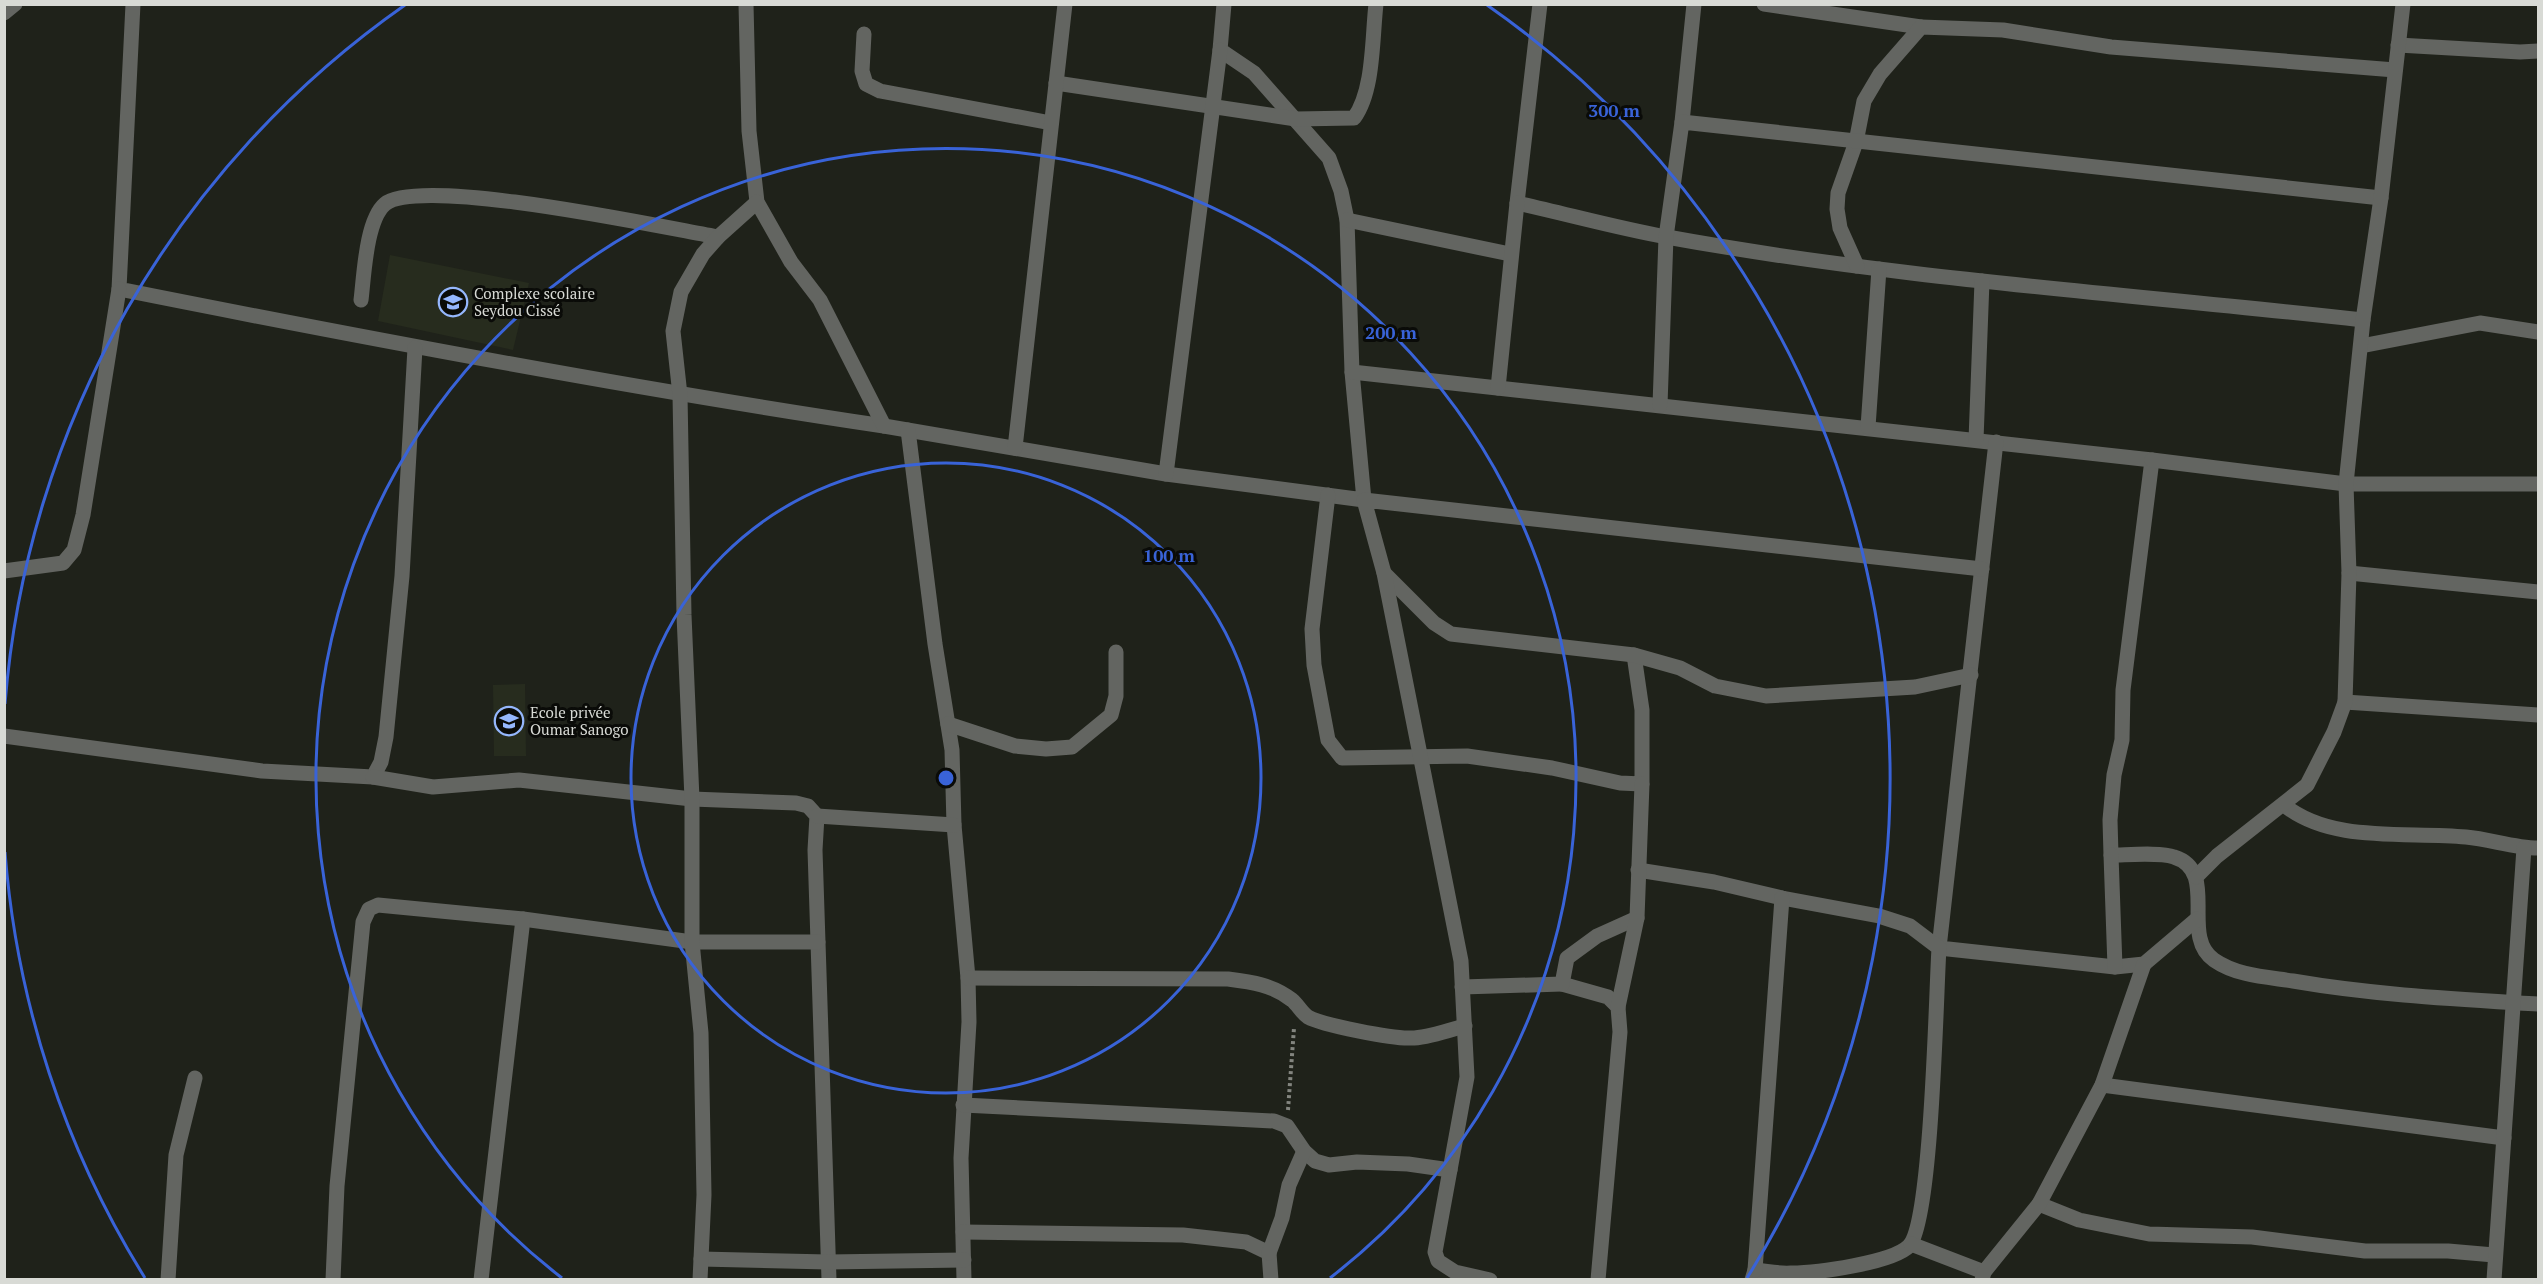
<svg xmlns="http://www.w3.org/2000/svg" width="2543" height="1284" viewBox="0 0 2543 1284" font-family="'PT Serif',serif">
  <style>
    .built { fill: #272c1e }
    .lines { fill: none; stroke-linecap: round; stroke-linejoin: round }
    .path { stroke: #83857f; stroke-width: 4; stroke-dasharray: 3 3; stroke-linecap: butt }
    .minor { stroke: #636561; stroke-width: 15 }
    .ring { fill: none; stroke: #3963d8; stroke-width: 3 }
    .labels { text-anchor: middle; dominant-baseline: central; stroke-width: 6; stroke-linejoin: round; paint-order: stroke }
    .poi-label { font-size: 15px; fill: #d8dad5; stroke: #0a0b08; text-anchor: start }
    .centre { fill: #3963d8; stroke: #0a0b08; stroke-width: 3 }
    .ring-label { font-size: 18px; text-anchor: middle; font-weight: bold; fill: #3963d8; stroke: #0a0b08; stroke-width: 6; stroke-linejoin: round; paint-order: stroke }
  </style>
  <rect width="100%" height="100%" fill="#1f221a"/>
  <g class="built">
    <path d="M390 255 529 283 513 350 378 321Z"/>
    <path d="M525 684 526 756H494L493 685Z"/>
  </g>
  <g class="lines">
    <path class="path" d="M1288 1110 1294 1028"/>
    <g class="minor">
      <path d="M133 4 119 289C374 340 628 388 884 426"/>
      <path d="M746 4 749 131 757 202 791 262 820 300 884 426 1166 474 1364 500 1352 372"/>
      <path d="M1224 4 1220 50 1254 73 1329 158 1341 191 1347 220 1352 372 2152 460 2123 690 2122 740 2114 775 2110 820 2111 855C2126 855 2161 852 2174 857 2220 871 2179 936 2214 960 2237 976 2267 977 2293 981 2374 995 2456 999 2538 1004"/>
      <path d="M1540 4 1517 203C1567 214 1617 228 1667 237 1897 279 2131 294 2363 320"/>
      <path d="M1764 4 1921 27"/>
      <path d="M4 13 15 4"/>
      <path d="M864 34 862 71 866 84 880 91 1051 123"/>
      <path d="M2398 45 2520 52 2538 51"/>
      <path d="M1056 83 1296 119 1354 118C1374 91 1372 38 1376 4"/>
      <path d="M1682 122 1694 4"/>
      <path d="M1347 220 1510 254"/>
      <path d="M1857 266 1840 228 1837 209 1838 193 1856 142 1864 101 1880 74 1921 27 2003 30 2111 47 2395 70"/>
      <path d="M361 300C364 276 366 220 385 204 419 175 666 228 718 237"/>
      <path d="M2361 346 2480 323 2538 332"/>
      <path d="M1498 388 1517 203"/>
      <path d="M1660 405 1666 237 1682 122 2381 198"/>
      <path d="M1868 427 1879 269"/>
      <path d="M908 430 935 644 952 750 954 825 968 978 969 1022 961 1158 964 1280"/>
      <path d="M1976 440 1982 281"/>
      <path d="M1996 442 1939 948 2115 967 2144 964 2197 919"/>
      <path d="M1015 448 1065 4"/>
      <path d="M2152 460 2346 484H2538"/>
      <path d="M1166 474 1220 50"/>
      <path d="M1328 495 1312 629 1314 665 1328 740 1342 758 1467 756 1552 768 1620 783 1642 784V710L1634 655"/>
      <path d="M4 571 63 563 74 550 83 515 119 289"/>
      <path d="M1384 573 1434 623 1451 634 1634 655 1680 668 1715 686 1766 696 1915 687 1971 675"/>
      <path d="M2349 573 2538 592"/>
      <path d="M2345 702 2538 715"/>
      <path d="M948 724 1015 746 1046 749 1072 747 1111 715 1116 696V652"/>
      <path d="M4 736 262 771 373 777 381 762 386 737 402 576 415 348"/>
      <path d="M373 777 433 787 519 780 692 799 796 803 808 806 817 816 815 850 829 1280"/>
      <path d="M2284 805C2332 844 2407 831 2466 837 2490 839 2514 848 2538 848"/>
      <path d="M817 816 954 825"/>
      <path d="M2111 855 2115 967"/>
      <path d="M1638 870 1714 882 1782 898 1879 916 1910 926 1939 948C1936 993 1932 1222 1909 1246 1892 1263 1816 1273 1791 1273 1779 1274 1767 1271 1755 1270L1752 1280"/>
      <path d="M2196 877 2217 856 2307 785 2334 732 2345 702 2349 573 2346 484 2363 320 2381 198 2403 4"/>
      <path d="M968 978 1228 979C1252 982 1273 985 1292 1000 1298 1005 1302 1013 1308 1017 1322 1025 1393 1039 1411 1038 1428 1038 1448 1030 1465 1026"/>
      <path d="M1562 984 1608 997 1618 1007 1620 1032 1598 1280"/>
      <path d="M1462 987 1562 984 1567 958 1597 936 1637 918"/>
      <path d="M1618 1007 1637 918 1642 784"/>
      <path d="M2102 1085 2504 1138"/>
      <path d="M963 1105 1274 1121 1287 1126 1304 1151 1315 1161 1329 1165 1357 1162 1408 1164 1450 1170"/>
      <path d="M2039 1204 2079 1220 2149 1234 2252 1237 2365 1251H2448L2494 1255"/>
      <path d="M963 1232 1183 1235 1246 1242 1269 1253 1271 1280"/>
      <path d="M1911 1244 1984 1272"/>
      <path d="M1269 1253 1282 1218 1289 1185 1304 1151"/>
      <path d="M701 1259 828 1262 964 1260"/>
      <path d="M1755 1270 1782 898"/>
      <path d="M168 1280 176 1155 195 1078"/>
      <path d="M333 1280 337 1186 363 922 369 909 378 905 523 919 692 942H818"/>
      <path d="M481 1280 523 919"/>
      <path d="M700 1280 704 1195 701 1033 692 942V799L684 615 680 395 673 331 681 292 703 254 718 237 757 202"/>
      <path d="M1490 1280 1455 1272 1438 1261 1435 1252 1467 1077 1461 961 1384 573 1364 500 1982 569"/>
      <path d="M1982 1280 1984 1272 2039 1204 2102 1085 2144 964"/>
      <path d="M2494 1280 2524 848"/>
    </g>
  </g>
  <g class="ring">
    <circle cx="946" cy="778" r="315"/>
    <path d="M562 1278A630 630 0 1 1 1330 1278"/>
    <path d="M145 1278A944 944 0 0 1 5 852M5 704A944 944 0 0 1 405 5M1487 5A944 944 0 0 1 1747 1278"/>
  </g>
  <defs>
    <g id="school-ring" transform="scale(1.5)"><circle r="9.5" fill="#0a0b08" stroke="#95b7fd" stroke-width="1.5"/><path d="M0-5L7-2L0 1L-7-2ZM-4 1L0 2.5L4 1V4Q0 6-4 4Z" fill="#95b7fd"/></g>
  </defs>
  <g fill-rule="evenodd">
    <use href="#school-ring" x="453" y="302"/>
    <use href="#school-ring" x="509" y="721"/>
  </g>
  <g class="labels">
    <g class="poi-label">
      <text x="474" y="293">Complexe scolaire<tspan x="474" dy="17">Seydou Cissé</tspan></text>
      <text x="530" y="712">Ecole privée<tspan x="530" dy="17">Oumar Sanogo</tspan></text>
    </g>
  </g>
  <circle cx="946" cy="778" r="9" class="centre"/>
  <g class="ring-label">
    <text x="1614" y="117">300 m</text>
    <text x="1391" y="339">200 m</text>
    <text x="1169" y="562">100 m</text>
  </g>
  <rect width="2543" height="1284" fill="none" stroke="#d8dad5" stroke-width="12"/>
</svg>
